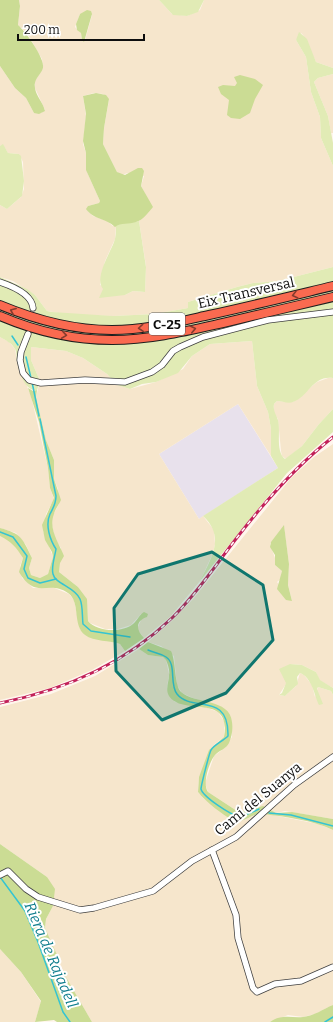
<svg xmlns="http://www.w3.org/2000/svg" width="333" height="1022" viewBox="0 0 333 1022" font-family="Bitter,serif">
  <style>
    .industrial { fill: #e8e1ec }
    .farmland { fill: #f6e6cc; fill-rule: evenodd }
    .green { fill: #e1ebb5 }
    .forest { fill: #cbdc94 }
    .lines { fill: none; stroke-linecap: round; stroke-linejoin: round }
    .stream { stroke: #34c4d2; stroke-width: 1.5 }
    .minor-tunnel { stroke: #dbd3cb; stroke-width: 5.5; stroke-dasharray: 5.5 3; stroke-linecap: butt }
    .minor-casing { stroke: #404040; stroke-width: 7 }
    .highway-casing { stroke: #1e1e1e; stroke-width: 10 }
    .minor { stroke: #fff; stroke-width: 5.5 }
    .highway { stroke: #fa6a50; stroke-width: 8 }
    .rail-casing { stroke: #c22059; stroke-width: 3 }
    .rail { stroke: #fff; stroke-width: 1.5; stroke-dasharray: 4.5; stroke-linecap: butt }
    .oneway { stroke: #843c2e }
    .marked { fill: #0f766e; fill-opacity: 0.2; stroke: #0f766e; stroke-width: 3; stroke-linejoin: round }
    .labels { text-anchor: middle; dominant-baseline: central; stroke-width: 4; stroke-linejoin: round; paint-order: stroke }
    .shield { fill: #fff; stroke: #565656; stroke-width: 1 }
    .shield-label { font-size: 13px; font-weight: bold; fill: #0d0d0d }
    .street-label { font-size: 14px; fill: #0d0d0d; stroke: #fff }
    .water-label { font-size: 15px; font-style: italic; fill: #117e8e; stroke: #fff }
  </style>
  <rect width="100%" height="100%" fill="#fff6ed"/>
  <path class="industrial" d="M238 404 278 468 199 519 159 454Z"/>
  <g class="farmland">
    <path d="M19 0H159L172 14 187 16 200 10 204 0H333V68L316 62 303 35 301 33 296 40 306 57 311 92 320 117 321 138 333 166V267L278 281 253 283 237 287 188 302V308L155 314 113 316 70 315 47 311 35 295 13 281 0 277V205L7 209 21 197 24 189 23 162 19 154 8 153 3 145 0 146V66L15 88 26 98 34 113H41L45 110 35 88V81L43 68 42 59 27 33 18 25 20 6ZM80 14 92 15 85 40H82L81 33 75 27ZM94 93 103 94 109 100 104 128 103 144 117 172 121 175 128 173 144 176 141 186 151 206 139 221 146 266 145 292 133 291 125 295 100 285 105 261 115 239 116 226H113L107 221 93 216 87 210 88 206 99 203 100 201 87 172 86 153 83 144 86 116 83 96Z"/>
    <path d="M333 74V133H331L328 116 314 82 318 78Z"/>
    <path d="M0 337 9 342 15 349 17 362 31 396 48 468 50 488 54 499 46 514 43 531 53 557 48 574 40 578 31 575 29 568 32 558 26 545 16 533 0 528Z"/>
    <path d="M252 341 257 386 268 412 271 429V456L238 404 159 454 199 519 203 516 214 530 215 544 213 553 200 581 170 617 144 638 137 629 142 618 141 614 131 625 118 629H105L90 623 88 621 87 605 78 587 59 572 61 548 55 539 52 526V517L59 504 58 489 54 479V460L46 440 36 397 40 381 31 360V347L66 351 83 358 107 374 117 385 130 389 156 382 183 369 192 356 210 344Z"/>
    <path d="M328 378H333V409L319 424 302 446 286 459 282 456 281 451 278 419 274 413V404L277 401 293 402 317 382Z"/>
    <path d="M333 444V688L319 680 316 672 302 665 290 664 286 684 279 695 285 696 296 686 300 673 304 675 312 685 315 697 318 687 331 691 333 695V819L285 811 276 813 256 807 242 812 237 811 208 792 205 783 214 756 222 750 232 737V722L216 705 193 698 182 693 177 685 174 656 161 646 148 642 173 620 194 598 291 478 314 457ZM284 526 289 564 288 585 292 601 277 582 281 579 282 571 275 565V558L270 544Z"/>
    <path d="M0 536 11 541 16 546 23 558 20 566 22 578 29 584 33 588H45L52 587 69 594 74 600 80 629 85 635 120 644 125 651 92 670 50 688 0 700Z"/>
    <path d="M139 649 148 655 163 657 166 660 169 674 167 687 169 695 175 702 205 707 218 712 224 721V737L215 744 199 777 198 792 203 798 230 818 238 821 263 813 318 824 333 830V1005L315 1014 303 1017 288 1015 270 1022H92L67 980 45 928 46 919 53 906 47 877 0 844V707L51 694 95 676Z"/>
    <path d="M0 949 21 972 41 1002 35 1022H0Z"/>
  </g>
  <g class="green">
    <path d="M159 0H204L198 12 187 16 173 15Z"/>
    <path d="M299 32 307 39 316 62 333 68V74L318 78 314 82 328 116 333 143V166L321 138 320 117 311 92 306 57 296 40Z"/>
    <path d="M3 144 8 153 19 154 21 156 24 181 22 196 7 209 0 205V146Z"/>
    <path d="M139 221 146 267 145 292 133 291 125 295 99 298 103 289C94 278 110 253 114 242 116 237 116 231 116 226 122 221 132 224 139 221Z"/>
    <path d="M333 267V378C313 375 309 396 293 402 288 404 282 401 277 401L274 404C273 411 276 414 278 420 281 431 275 451 285 459L302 446 319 424 333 409V432L287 473 200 581C211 559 226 537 203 516L278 468 271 456V429L268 412 257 386 252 341 210 344 192 356 178 373 156 382 142 384 130 389 117 385 107 374 83 358 66 351 31 347V360L40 381 37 390C25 392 19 372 17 361 16 358 17 352 15 349 12 343 5 340 0 337V277L27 289 35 295 47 311 52 312 113 316 155 314 188 308V302L237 287 253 283 278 281Z"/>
    <path d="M290 664 302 665 316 672 320 680 333 688V695L331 691 318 687 317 689 323 704 319 705C314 694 312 678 300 673L297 677 298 684 285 696 279 695 282 693 286 683 279 669Z"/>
  </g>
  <g class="forest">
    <path d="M0 0H19L20 6 18 25C25 31 45 58 43 68 41 75 33 79 35 88 36 96 43 102 45 111L39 114 34 113 26 98 15 88 0 66Z"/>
    <path d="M87 10 91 11 92 14 84 42 82 40 81 33 77 30 76 24 80 14Z"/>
    <path d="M240 75 255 79 263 85 255 99 250 113 240 119 231 118 227 115 229 100 221 94 218 87 223 85 235 86 237 83 234 77Z"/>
    <path d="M96 93 106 95 109 99 104 128 103 144 117 172 125 175 138 168H142L144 171 141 186 153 207C148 213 143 220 136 222 129 225 121 222 115 227 106 218 94 220 86 209L88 206 99 203 100 201 86 170V153L83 141 86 114 83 96Z"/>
    <path d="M28 388 33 391 37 390 36 397 46 440 54 460V479L61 500C59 505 55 509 54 514 48 529 59 543 64 556L60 563 59 572 78 587 87 599 88 621C97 632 122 633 133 624 137 621 139 615 144 612L148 614 147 617C135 621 136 630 144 638L125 651 120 644C110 640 94 642 85 635 72 625 81 602 68 593 48 579 36 601 19 572L23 558C16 547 12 542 0 536V528C22 534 22 538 32 558L29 568 31 575 40 578 48 574 53 557 52 552 45 540 42 525 54 498 50 488 48 468 39 422Z"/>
    <path d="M284 525 289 564 288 585 292 601 286 600 277 589 282 571 275 565V555L270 547 271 542Z"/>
    <path d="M148 642 171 651C176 661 174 685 181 692 194 704 230 698 232 722 233 729 232 736 229 743 226 749 220 750 215 755 209 762 202 784 208 792L237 811 242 812 263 806 276 813 292 812 333 819V830C312 820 286 817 264 814 254 812 244 823 235 821 226 818 204 800 198 792L199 777 209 750 224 737C232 692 183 717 169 696 165 689 169 682 169 675 170 670 168 665 166 660L163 657 148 655 139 649Z"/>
    <path d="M0 844 47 877 55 889 53 906 46 919 45 928 57 955 60 967 92 1022H57L54 1020 35 1022 41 1001 21 972 0 949Z"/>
    <path d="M333 1005V1022H270C282 1014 290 1018 303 1017 314 1016 323 1009 333 1005Z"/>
  </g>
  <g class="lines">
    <g class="stream">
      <path d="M12 336 18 345"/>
      <path d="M26 357 31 378"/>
      <path d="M32 382 39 416"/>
      <path d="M40 419 56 496C56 504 53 508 50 514 45 525 50 540 56 549 55 556 51 567 53 574 55 584 75 587 80 599 83 606 82 616 83 624L91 631 130 637"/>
      <path d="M0 532 13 537 27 556 24 569 28 578 40 583 56 579"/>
      <path d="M148 650C154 653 160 653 166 657 177 664 169 684 177 694 192 713 229 691 228 736 223 741 214 745 211 750 209 754 201 786 201 789 203 797 231 815 238 816 245 816 253 812 259 809"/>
      <path d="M269 813 291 815 333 826"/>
      <path d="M0 877 25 911 38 942 63 1012 70 1022"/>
      <path d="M325 1022 333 1017"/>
    </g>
    <path class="minor-tunnel" d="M29 330 33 308"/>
    <g class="minor-casing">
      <g id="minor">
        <path d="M0 282C12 286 32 294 33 308"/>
        <path d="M28 334 21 352 20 360 23 373 29 380 41 383 85 380 125 382 152 372 162 365 173 351 180 347 203 337 268 320 333 312"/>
        <path d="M212 850 236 915 238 938 253 988 257 992 275 984 301 981 333 967"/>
        <path d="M0 875 8 871 26 889 38 897 80 910 94 908 153 891 192 861 236 837 294 785 333 757"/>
      </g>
    </g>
    <g class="highway-casing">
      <g id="highway">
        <path d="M0 305C36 320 73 330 112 330 145 330 177 322 209 315 250 306 291 296 333 286"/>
        <path d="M0 316C35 331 74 340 112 340 150 340 187 331 223 323 260 314 296 306 333 297"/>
      </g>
    </g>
    <use href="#minor" class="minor"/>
    <use href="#highway" class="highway"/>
    <g class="rail-casing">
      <path id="rail" d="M0 703C65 690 123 665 172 618 197 594 217 563 239 535 267 499 296 466 333 437"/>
    </g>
    <use href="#rail" class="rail"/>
  </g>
  <defs><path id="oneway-chevron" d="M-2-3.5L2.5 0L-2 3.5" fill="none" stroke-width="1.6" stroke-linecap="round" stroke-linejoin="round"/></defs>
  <g class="oneway">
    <use href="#oneway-chevron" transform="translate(295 295) rotate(166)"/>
    <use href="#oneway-chevron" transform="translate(13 311) rotate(-158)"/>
    <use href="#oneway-chevron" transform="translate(141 328) rotate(175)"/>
    <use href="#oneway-chevron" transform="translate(193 329) rotate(-13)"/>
    <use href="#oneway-chevron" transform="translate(64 335) rotate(8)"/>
  </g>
  <path class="marked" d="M212 552 263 585 273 640 226 693 162 720 116 671 114 608 138 574Z"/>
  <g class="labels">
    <rect class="shield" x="149" y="313" width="36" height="22" rx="3"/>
    <g class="shield-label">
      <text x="167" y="324">C-25</text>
    </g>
    <g class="street-label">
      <text transform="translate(246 293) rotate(-13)">Eix Transversal</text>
      <text transform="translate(258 799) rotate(-39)">Camí del Suanya</text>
    </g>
    <g class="water-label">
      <text transform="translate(51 955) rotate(67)">Riera de Rajadell</text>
    </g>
  </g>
  <path d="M18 34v6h126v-6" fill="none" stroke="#0d0d0d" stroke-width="2"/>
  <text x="24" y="34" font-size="12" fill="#0d0d0d" stroke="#ffffff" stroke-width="3" paint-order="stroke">200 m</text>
</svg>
